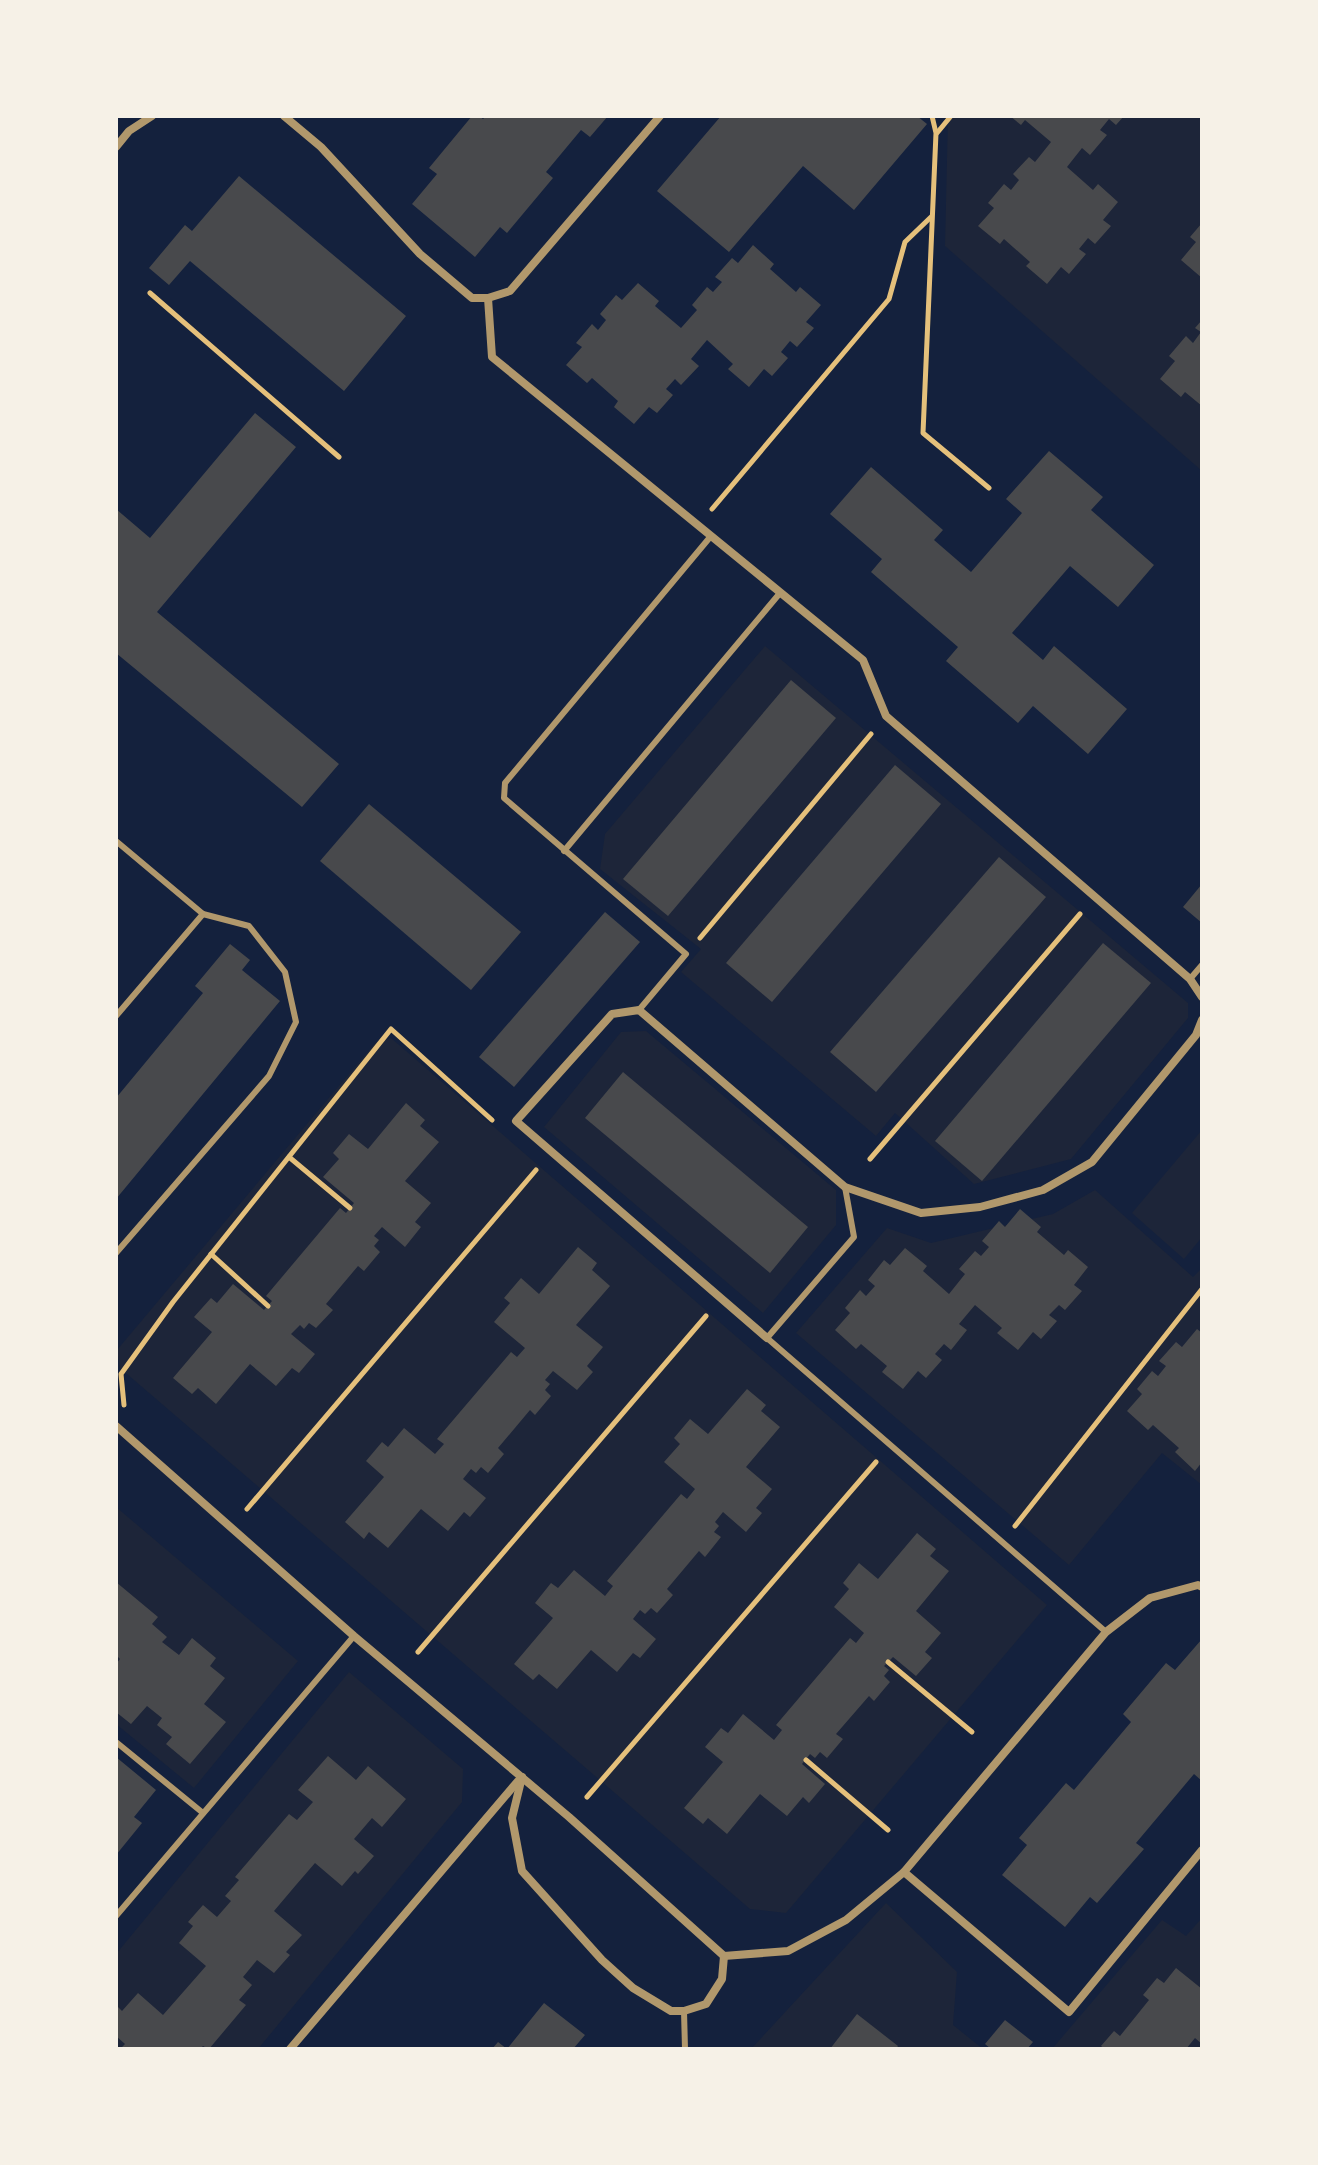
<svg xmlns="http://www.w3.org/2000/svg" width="1318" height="2165" viewBox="0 0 1318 2165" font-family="Jost,sans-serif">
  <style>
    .green { fill: #1d2539 }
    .building { fill: #48494c }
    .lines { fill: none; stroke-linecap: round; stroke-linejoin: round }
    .path { stroke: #e5c07b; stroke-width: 5 }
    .service { stroke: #b1986c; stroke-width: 6 }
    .minor { stroke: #b1986c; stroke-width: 8 }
  </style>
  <rect width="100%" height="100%" fill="#14213d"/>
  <g class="green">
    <path d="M948 116H1202V471L945 246Z"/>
    <path d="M765 646 1188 1003V1018L1071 1159 974 1184 895 1113 876 1136 681 972 701 949 600 869 605 834Z"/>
    <path d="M646 1031 836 1190V1225L763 1313 544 1127 621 1032Z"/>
    <path d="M391 1038 1047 1605 786 1913 750 1909 120 1368 117 1350 376 1042Z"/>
    <path d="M1202 1130V1237L1184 1259 1132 1213Z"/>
    <path d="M1095 1190 1193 1277 1202 1268V1485L1162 1453 1069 1565 796 1333 887 1228 931 1243 1053 1214Z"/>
    <path d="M116 1507 298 1661 194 1788 116 1724Z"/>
    <path d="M349 1672 463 1769 462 1802 258 2049H116V1954Z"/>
    <path d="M886 1903 957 1972 953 2025 983 2049H751Z"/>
    <path d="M1202 1918V2049H1052L1162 1920 1186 1936Z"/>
  </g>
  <g class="building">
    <path d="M472 116H479L483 119 486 116H608L590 137 581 130 546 172 553 178 507 233 500 227 475 257 412 204 437 174 429 168Z"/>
    <path d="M721 116H917L927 124 854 210 803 166 729 252 657 191Z"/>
    <path d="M1010 116H1124L1116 125 1109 119 1100 130 1107 135 1090 155 1082 148 1067 167 1093 190 1098 184 1118 202 1103 220 1111 226 1095 244 1088 238 1079 249 1086 254 1069 274 1061 267 1047 284 1026 266 1030 262 1004 239 1000 244 978 226 994 208 988 203 1004 184 1011 190 1019 180 1013 174 1029 157 1035 162 1051 142 1025 120 1021 125Z"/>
    <path d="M239 176 406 316 344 391 190 261 169 285 149 268 185 225 192 231Z"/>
    <path d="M1202 223V278L1181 260 1196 242 1190 237Z"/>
    <path d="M753 245 774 264 770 269 796 292 800 287 821 305 806 322 814 328 797 347 790 341 781 352 788 358 772 376 764 369 749 387 728 369 733 364 707 340 691 359 699 366 681 385 675 379 666 389 673 395 657 413 649 407 634 424 614 407 618 401 592 378 587 383 566 365 582 347 576 343 592 324 598 330 606 320 600 314 616 295 622 300 638 283 659 301 655 306 681 328 697 310 692 305 707 287 713 292 722 282 715 277 732 258 738 263Z"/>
    <path d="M1202 320V406L1185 392 1181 397 1160 379 1175 361 1169 356 1186 336 1193 343 1201 332 1195 328Z"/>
    <path d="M255 413 296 447 157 612 339 764 302 807 116 653V509L150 538Z"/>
    <path d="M1049 451 1103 497 1091 510 1154 565 1118 607 1070 566 1012 633 1043 660 1054 646 1127 709 1088 754 1033 706 1018 723 946 661 958 647 871 572 882 559 830 514 871 467 943 530 934 540 971 572 1022 513 1006 499Z"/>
    <path d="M791 680 836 718 668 916 623 879Z"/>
    <path d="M895 765 941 804 772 1002 726 963Z"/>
    <path d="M369 804 521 932 471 990 320 861Z"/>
    <path d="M999 857 1046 897 876 1092 830 1052Z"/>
    <path d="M1202 884V923L1183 907Z"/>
    <path d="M605 912 640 942 514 1087 479 1057Z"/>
    <path d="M1103 943 1151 983 982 1181 935 1141Z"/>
    <path d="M230 944 250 960 242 970 280 1001 116 1199V1098L203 993 195 986Z"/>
    <path d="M623 1072 808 1227 770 1273 585 1118Z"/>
    <path d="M406 1103 425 1120 420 1126 439 1142 405 1181 431 1203 415 1222 421 1227 405 1247 382 1227 374 1236 379 1240 374 1246 380 1252 364 1271 358 1266 326 1304 333 1310 316 1328 309 1323 304 1329 300 1325 291 1334 315 1354 299 1373 292 1368 276 1386 250 1364 216 1404 198 1388 192 1394 173 1378 212 1332 194 1317 211 1298 217 1303 233 1284 264 1310 272 1301 266 1296 340 1208 346 1213 354 1203 323 1177 339 1159 333 1153 349 1134 368 1149Z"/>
    <path d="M1020 1209 1041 1227 1037 1232 1064 1255 1068 1250 1088 1267 1074 1285 1082 1291 1065 1310 1059 1305 1049 1315 1057 1321 1041 1339 1033 1332 1018 1350 997 1333 1002 1328 975 1305 959 1324 967 1330 951 1350 944 1344 935 1354 942 1360 926 1378 918 1371 903 1389 882 1372 887 1366 861 1344 856 1349 835 1330 850 1313 845 1308 860 1290 866 1296 875 1286 868 1280 884 1260 890 1265 905 1248 927 1266 923 1271 949 1294 965 1274 959 1269 975 1251 981 1256 989 1247 982 1241 999 1221 1005 1227Z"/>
    <path d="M578 1247 597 1263 592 1270 610 1286 576 1325 603 1347 587 1366 593 1372 577 1390 553 1371 545 1380 550 1384 545 1390 551 1396 535 1415 530 1410 498 1448 504 1454 488 1473 481 1467 476 1473 471 1469 463 1479 486 1498 470 1517 464 1512 448 1531 421 1509 388 1548 369 1532 364 1539 345 1522 384 1477 366 1461 382 1442 388 1447 404 1428 435 1454 444 1444 437 1439 511 1352 517 1357 525 1348 494 1322 510 1303 504 1298 521 1278 539 1294Z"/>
    <path d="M1197 1329 1202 1333V1462L1195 1471 1175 1452 1179 1448 1153 1425 1148 1430 1127 1411 1142 1394 1137 1389 1152 1371 1158 1376 1166 1366 1159 1361 1176 1342 1182 1347Z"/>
    <path d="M747 1389 766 1405 761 1411 780 1427 746 1467 772 1489 756 1508 762 1513 746 1532 723 1512 715 1522 719 1526 714 1532 721 1537 705 1557 699 1551 667 1589 673 1595 657 1613 651 1608 645 1614 640 1610 633 1619 656 1639 640 1658 633 1653 617 1672 591 1650 557 1689 539 1674 533 1680 514 1664 553 1618 535 1603 551 1583 558 1588 574 1570 605 1596 613 1586 607 1581 681 1494 687 1499 695 1489 664 1462 680 1444 674 1438 690 1419 708 1434Z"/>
    <path d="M917 1533 936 1549 930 1556 949 1571 916 1611 941 1633 925 1652 932 1658 916 1676 893 1657 884 1666 889 1670 884 1676 890 1682 874 1701 869 1696 836 1734 843 1739 827 1758 820 1752 815 1758 810 1754 802 1764 825 1784 809 1803 803 1797 787 1816 760 1794 727 1834 708 1818 703 1824 684 1808 723 1762 705 1747 721 1728 728 1733 743 1714 774 1740 782 1730 776 1725 850 1638 856 1643 864 1633 834 1607 849 1589 843 1583 859 1563 878 1579Z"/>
    <path d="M116 1582 158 1617 152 1624 167 1637 162 1642 179 1655 192 1638 216 1658 210 1666 225 1678 204 1704 226 1722 190 1764 166 1744 172 1737 157 1725 162 1718 147 1706 131 1724 116 1712V1664L120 1659 116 1655Z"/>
    <path d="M1202 1639V1781L1194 1774 1136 1843 1144 1849 1097 1903 1090 1897 1065 1927 1002 1875 1027 1845 1019 1838 1066 1783 1074 1790 1131 1722 1123 1714 1166 1663 1175 1670Z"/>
    <path d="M328 1756 356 1780 368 1766 406 1799 382 1827 372 1818 354 1839 374 1856 358 1874 355 1871 342 1886 315 1863 296 1885 274 1911 302 1935 286 1952 290 1955 274 1973 257 1960 243 1977 252 1985 239 2000 246 2005 209 2049 203 2046 200 2049H120L125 2044 116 2036V2009L118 2007 122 2011 138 1993 163 2015 206 1966 179 1943 193 1926 188 1922 203 1905 217 1917 231 1901 225 1896 239 1880 235 1877 289 1814 297 1820 313 1802 298 1790Z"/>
    <path d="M116 1757 156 1790 134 1817 142 1823 116 1855Z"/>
    <path d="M1176 1968 1202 1989V2044L1195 2038 1186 2049H1105L1101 2046 1114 2031 1120 2036 1149 2000 1143 1995 1157 1978 1164 1983Z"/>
    <path d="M544 2003 585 2035 573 2049H492L498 2042 507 2049Z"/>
    <path d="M857 2014 898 2046 896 2049H830Z"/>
    <path d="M1005 2020 1033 2042 1027 2049H991L985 2044Z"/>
  </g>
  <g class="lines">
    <g class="path">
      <path d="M932 116 936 133 923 433 989 488"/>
      <path d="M937 133 951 116"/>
      <path d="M150 293 339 457"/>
      <path d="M712 509 889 299 905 242 931 217"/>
      <path d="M700 938 871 734"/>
      <path d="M289 1157 350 1208"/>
      <path d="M870 1159 1080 914"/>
      <path d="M211 1254 268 1306"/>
      <path d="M124 1405 121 1374 173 1302 391 1029 492 1120"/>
      <path d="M247 1509 536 1170"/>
      <path d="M1015 1526 1202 1289"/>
      <path d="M418 1652 706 1316"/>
      <path d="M888 1662 972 1732"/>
      <path d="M806 1760 888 1830"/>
      <path d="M587 1797 876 1462"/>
    </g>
    <g class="service">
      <path d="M116 841 203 914 249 926 285 972 296 1022 269 1076 116 1253"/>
      <path d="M564 851 780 593"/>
      <path d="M1190 979 1202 965"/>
      <path d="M639 1010 686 954 504 798 505 783 711 536"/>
      <path d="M116 1016 203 914"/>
      <path d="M845 1187 854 1237 767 1338 1106 1632"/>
      <path d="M116 1742 203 1813"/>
      <path d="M116 1916 354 1636"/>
      <path d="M684 2011 685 2049"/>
    </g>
    <g class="minor">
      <path d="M284 116 321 147 420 254 472 298H488L510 291 660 116"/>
      <path d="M116 147 129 131 152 116"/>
      <path d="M488 298 492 357 863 660 886 716 1190 979 1202 997"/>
      <path d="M767 1338 516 1121 612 1014 639 1010 845 1187 921 1213 980 1207 1043 1190 1092 1162 1196 1035 1202 1020"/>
      <path d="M116 1426 354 1636 569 1817 724 1956"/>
      <path d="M522 1777 512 1818 522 1871 602 1960 633 1988 671 2011H684L706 2004 722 1979 724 1956"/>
      <path d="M904 1872 1069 2012 1202 1850"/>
      <path d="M724 1956 788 1951 846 1920 904 1872 1106 1632 1150 1598 1198 1585 1202 1587"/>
      <path d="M290 2049 518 1781"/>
    </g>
  </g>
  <rect width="1318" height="2165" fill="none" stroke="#f6f1e7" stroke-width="236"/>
</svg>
